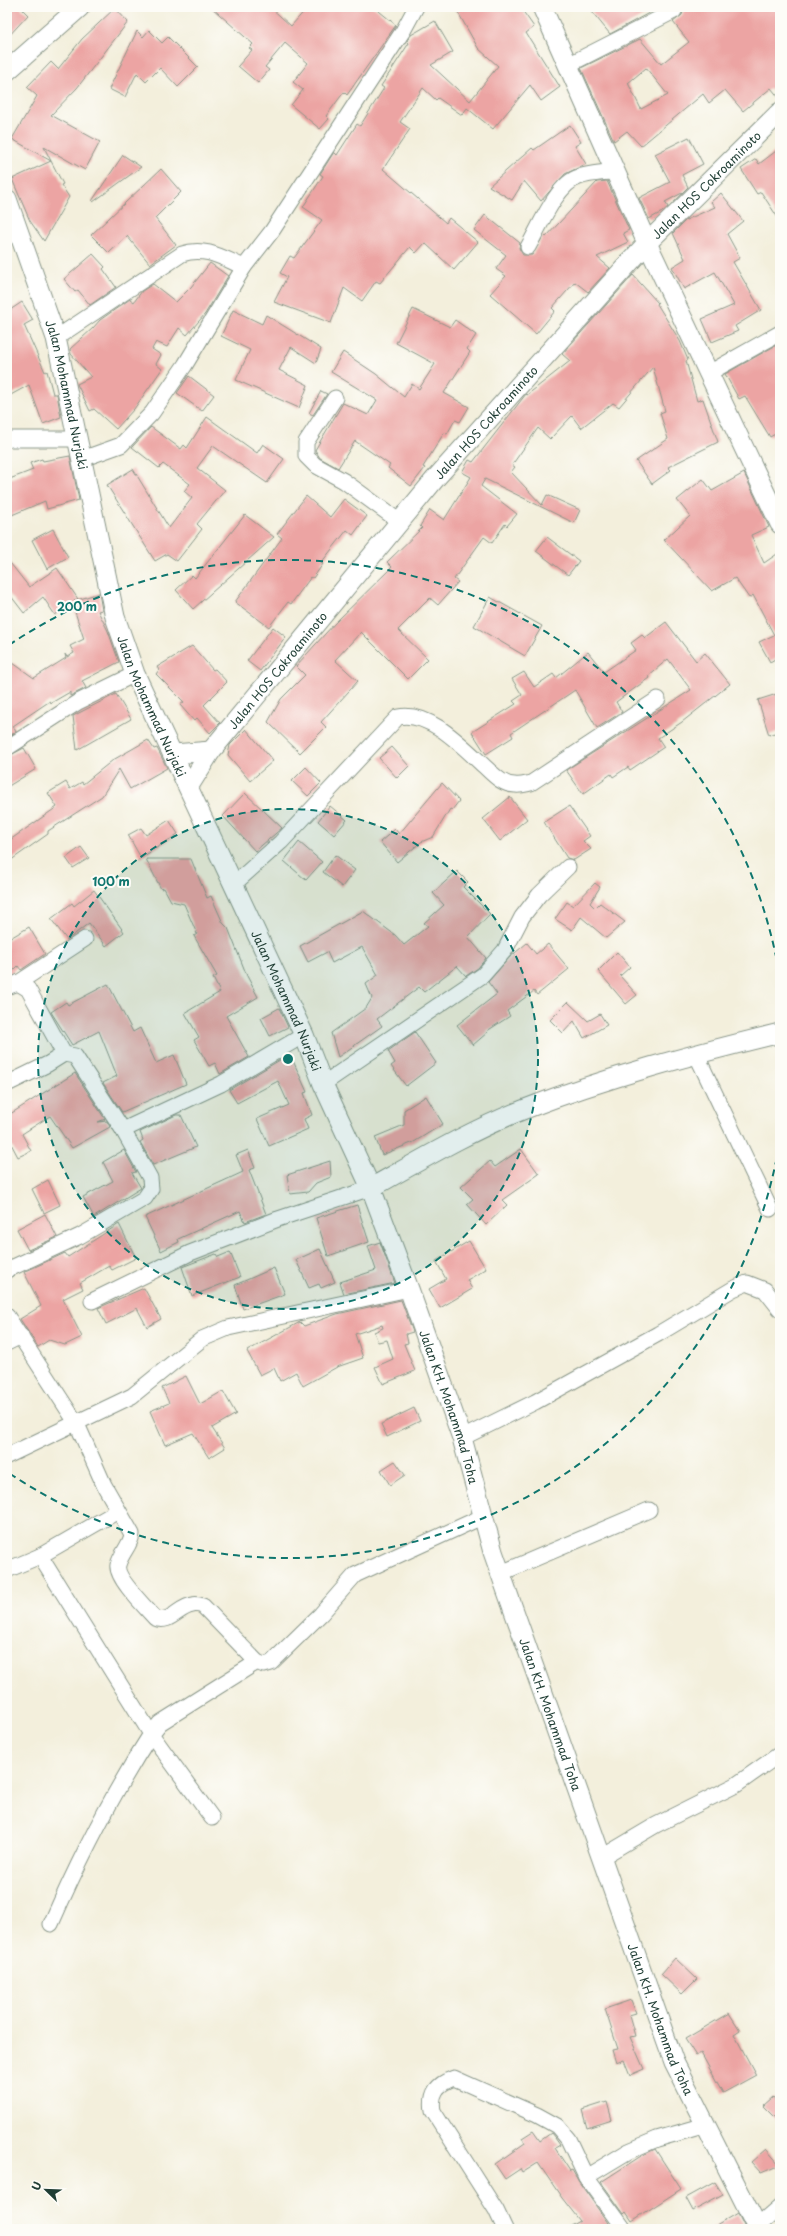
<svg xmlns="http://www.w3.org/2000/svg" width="787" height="2236" viewBox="0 0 787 2236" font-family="'Playpen Sans',sans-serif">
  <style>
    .building { fill: #eca4a3; fill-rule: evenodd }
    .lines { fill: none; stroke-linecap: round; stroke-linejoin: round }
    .minor-casing { stroke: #899688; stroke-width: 17 }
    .tertiary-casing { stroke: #899688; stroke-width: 21 }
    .minor { stroke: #fff; stroke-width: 15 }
    .tertiary { stroke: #fff; stroke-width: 19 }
    .ring { fill: none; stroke: #0f766e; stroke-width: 2; stroke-dasharray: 7 5 }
    .labels { text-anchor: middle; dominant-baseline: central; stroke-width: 4; stroke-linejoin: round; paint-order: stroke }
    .street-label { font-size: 12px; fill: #1f3d34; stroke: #fdfcf7 }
    .centre { fill: #0f766e; stroke: #fdfcf7; stroke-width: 2 }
    .ring-label { font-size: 12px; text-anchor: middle; font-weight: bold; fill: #0f766e; stroke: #fdfcf7; stroke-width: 4; stroke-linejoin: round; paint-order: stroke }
  </style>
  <rect width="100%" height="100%" fill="#fdfcf7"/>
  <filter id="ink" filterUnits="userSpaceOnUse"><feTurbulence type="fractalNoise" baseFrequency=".025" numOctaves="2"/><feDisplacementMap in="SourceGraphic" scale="8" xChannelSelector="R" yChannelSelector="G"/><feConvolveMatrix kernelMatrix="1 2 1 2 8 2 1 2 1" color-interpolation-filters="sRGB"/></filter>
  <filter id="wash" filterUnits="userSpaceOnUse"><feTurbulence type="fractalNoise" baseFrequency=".012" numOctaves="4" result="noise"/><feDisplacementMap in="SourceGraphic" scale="16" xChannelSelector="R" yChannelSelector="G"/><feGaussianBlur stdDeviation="0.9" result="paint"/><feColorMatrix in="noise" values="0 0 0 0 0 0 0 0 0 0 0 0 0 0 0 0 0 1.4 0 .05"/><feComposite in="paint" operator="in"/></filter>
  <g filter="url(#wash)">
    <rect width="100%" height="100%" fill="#f3efdc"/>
    <g id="blocks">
      <g class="building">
        <path d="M7 7H20L28 15 7 38Z"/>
        <path d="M211 7H270L291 26 308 7H374L396 25 347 95 344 92 326 116 329 119 320 129 291 105 303 90 293 82 308 63 285 43 265 67 269 70 258 83 238 66 252 50 249 48 253 44Z"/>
        <path d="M455 7H520L534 27 526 33 560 87 541 101 530 85 493 129 467 108 462 115 438 98 436 100 423 88 400 122 410 129 383 169 446 223 449 218 478 242 454 270 425 243 416 253 410 247 380 283 376 281 362 301 344 288 331 323 274 302 287 277 280 273 290 256 294 258 322 220 303 207 323 176 320 174 334 152 337 155 357 124 360 126 384 88 381 86 409 43 407 41 411 35 435 21 453 52 431 65 470 101 498 66 478 48Z"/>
        <path d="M588 7H660L610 34Z"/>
        <path d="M685 7H780V99L771 88 743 111 725 90 709 103 703 94 641 146 627 131 614 141 581 68 640 39 661 64 689 42 673 22 682 15ZM646 68 668 95 641 109 628 83Z"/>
        <path d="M115 8 128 22 77 88 51 115 100 142 85 170 44 147 51 161 12 139 37 96 27 87 51 62 58 69 82 39Z"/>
        <path d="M149 30 162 43 168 37 198 67 178 87 160 68 146 82 137 73 125 97 109 89 137 31 143 37Z"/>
        <path d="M570 125 581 142 575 146 586 164 565 174 541 201 524 181 512 200 489 186 532 148 534 150Z"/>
        <path d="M689 137 703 164 682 175 688 187 682 193 665 202 668 207 662 212 649 219 639 198 670 182 655 154Z"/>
        <path d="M780 148V221L761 192 757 194 741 169 756 159 759 164Z"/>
        <path d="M123 155 141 167 93 202 92 201Z"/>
        <path d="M51 161 63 184 61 185 69 197 44 241 30 221 12 179Z"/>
        <path d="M161 169 181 192 155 218 176 245 150 264 127 236 109 253 91 235Z"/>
        <path d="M607 181 629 230 623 233 628 242 597 257 610 268 588 292 575 282 552 308 555 311 536 334 490 294 506 276 496 269 506 255 474 230 485 215 520 243 519 248 523 255H532L544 235 546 237 597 182Z"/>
        <path d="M721 193 743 221 727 234 740 258 733 262 761 310 735 326 738 331 712 342 702 319 734 305 715 272 684 289 672 267 685 259 673 233 686 220 715 207 711 202Z"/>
        <path d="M93 254 105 267 103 269 116 287 90 305 78 290 75 292 64 279Z"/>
        <path d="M210 263 228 276 205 314 187 335 179 328 167 347 156 342 152 349 161 355 156 364 162 369 134 409 116 429 94 409 90 411 77 384 91 377 71 354 70 349 93 328 100 320 130 299 134 302 142 291 153 284 176 302 191 287Z"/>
        <path d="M633 275 658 303 657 304 680 341 688 360 686 361 697 401 703 399 718 442 668 467 671 470 652 484 636 461 668 439 660 413 665 411 653 367 619 407 613 403 581 428 572 416 550 439 538 428 512 465 515 467 511 472 542 505 547 495 580 510 574 523 485 479 481 486 517 514 507 526 505 524 492 543 484 537 454 579 458 582 438 605 430 598 398 630 428 659 408 679 361 632 335 660 358 681 321 722 326 727 300 753 268 722 281 699 305 675 296 666 335 623 392 567 387 562 422 528 420 526 430 510 444 520 471 477 462 472 469 460 473 462 526 394 527 395 570 361 562 354Z"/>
        <path d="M22 302 33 320 24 325 45 372 47 371 53 394H57L61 417 43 424 29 385 7 397V312Z"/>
        <path d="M413 309 450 327 455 320 476 335 467 349 470 352 444 393 469 407 460 422 455 420 447 434 444 433 423 467 425 468 411 486 388 468 390 465 355 441 338 468 320 458 315 450 343 403 368 415 377 400 331 372 343 352 376 374 404 397 412 384 419 389 435 364 396 343Z"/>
        <path d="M233 310 262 324 266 315 321 349 316 363 291 347 279 370 308 385 299 408 236 380 250 350 221 336Z"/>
        <path d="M780 343V431L770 437 745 396 739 399 725 374Z"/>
        <path d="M189 376 214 395 202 411 177 393Z"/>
        <path d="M321 391 327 394 313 415 309 413Z"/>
        <path d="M207 417 257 453 263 444 284 459 267 483 213 446 197 468 225 490 197 524 202 529 177 561 167 554 155 561 107 485 133 469 169 528 192 498 184 491 190 484 163 464 159 468 132 447 151 427 181 449 184 445 187 448Z"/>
        <path d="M70 456 79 500 47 509 45 501 7 517V480L33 470 30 463 42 459 43 461Z"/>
        <path d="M744 473 769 527 751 535 764 563 780 552V656L770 662 759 642 774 635 753 595 749 598 735 578 712 591 664 540 690 516 677 500 703 479 712 491Z"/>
        <path d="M306 496 330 517 344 499 367 516 353 535 347 530 321 563 323 564 313 578 311 577 291 604 288 602 269 627 235 602 282 538 277 534Z"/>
        <path d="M245 515 274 537 193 609 176 590 192 575 195 578Z"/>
        <path d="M53 529 68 557 47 569 32 540Z"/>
        <path d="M547 537 579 561 568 575 536 551Z"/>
        <path d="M7 559 29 587 57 568 78 599 74 601 99 593 102 610 98 611 108 631 119 662 82 681 86 688 70 696V692L51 703 50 701 13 726 16 732 7 737V671L13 663 34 678 66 658 65 654 67 657 74 653 70 646 84 639 72 603 55 615 43 597 24 613 7 591Z"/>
        <path d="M490 597 542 626 525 656 474 626Z"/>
        <path d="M666 622 696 661 705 653 730 684 682 722 658 738 664 747 630 770 628 767 613 777 611 774 583 794 566 770 691 690 668 659 648 676 649 678 616 702 622 712 597 728 575 690 511 733 513 737 486 754 472 732 516 704 513 701 522 695 512 679 524 672 534 687 553 674 556 678 588 652 604 672 636 650 631 643 642 635 645 638Z"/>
        <path d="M273 627 286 637 260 671 247 661Z"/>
        <path d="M192 646 213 670 215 669 227 682 204 705 220 723 210 733 197 718 194 721 180 705 184 702 156 674 159 670 157 667Z"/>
        <path d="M780 693V731L769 735 758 700Z"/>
        <path d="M116 694 131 719 77 750 73 716Z"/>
        <path d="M246 729 273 761 250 781 228 755 230 745Z"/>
        <path d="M148 740 154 749 157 748 167 768 130 789 119 769 102 796 48 831V834L7 863V842L57 807 48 793 66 782 70 789 82 782 83 784 113 760Z"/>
        <path d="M392 747 409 766 397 778 379 758Z"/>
        <path d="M24 748 36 769 7 787V757Z"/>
        <path d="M306 767 321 783 308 796 292 781Z"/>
        <path d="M442 783 459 801 452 810 450 809 433 837 421 842 397 862 380 842 395 829 399 834Z"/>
        <path d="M245 793 282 828 255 851 223 816Z"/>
        <path d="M510 797 527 819 500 841 483 819Z"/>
        <path d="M330 806 347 820 334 835 318 821Z"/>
        <path d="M569 806 590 836 583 841 591 849 574 860 567 858 544 822Z"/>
        <path d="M169 820 178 834 141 858 128 835 141 828 146 835Z"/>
        <path d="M299 842 322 862 306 880 284 861Z"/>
        <path d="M81 847 89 858 73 868 66 858Z"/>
        <path d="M335 855 355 870 342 887 323 872Z"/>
        <path d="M146 859H191L207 898 211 896 223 923 228 928 247 976 258 997 226 1016 249 1057 220 1074 215 1063 209 1066 194 1040 199 1037 185 1013 220 992 213 978 217 976 194 936 197 934 184 904 171 901 164 888 161 889Z"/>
        <path d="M457 871 468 882 463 887 490 914 468 937 486 958 478 968 466 976 457 966 424 992 419 987 377 1019 382 1026 338 1057 331 1033 366 1008 372 998 366 984 378 975 362 947 332 963 327 952 308 962 300 946 363 911 395 935 404 945 428 926 424 923 444 905 433 893Z"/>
        <path d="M595 883 600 887 590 903 595 908 600 903 625 922 606 938 581 917 572 930 555 919 567 902 573 906Z"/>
        <path d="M94 890 124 932 106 946 89 923 67 940 51 919 72 903 74 906Z"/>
        <path d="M29 927 45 954 21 970 18 966 7 977V940Z"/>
        <path d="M527 943 536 954 548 944 569 969 537 995 534 991 507 1011 510 1016 487 1031 488 1032 473 1045 457 1025 497 994 488 982 510 957Z"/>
        <path d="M617 952 630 967 620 976 637 995 626 1004 598 971Z"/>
        <path d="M108 984 133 1032 140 1028 156 1063 174 1055 186 1084 122 1112 103 1083 117 1076 99 1031 72 1045 51 1012 66 1002 68 1005Z"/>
        <path d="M568 1002 588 1021 600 1014 607 1025 584 1038 574 1021 563 1033 550 1020Z"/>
        <path d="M279 1008 288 1027 270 1036 261 1018Z"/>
        <path d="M415 1032 436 1063 406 1086 391 1066 395 1063 388 1051Z"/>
        <path d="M290 1054 307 1092 304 1093 312 1115 304 1119 308 1129 269 1146 257 1119 289 1105 278 1081 237 1103 229 1090Z"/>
        <path d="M75 1073 105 1119 98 1122 107 1121 110 1127 72 1148 50 1116 22 1134 31 1151 18 1157 7 1136V1116Z"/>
        <path d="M426 1096 443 1124 414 1142 382 1155 375 1137 404 1125V1110Z"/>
        <path d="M176 1115H181L196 1147 153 1165 140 1142 143 1140 140 1132Z"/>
        <path d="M521 1149 539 1174 502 1200 507 1205 486 1225 467 1204 473 1199 461 1187 490 1161 495 1167Z"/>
        <path d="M124 1150 136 1172 132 1173 141 1188 94 1217 83 1197 113 1181 103 1162Z"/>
        <path d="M248 1150 255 1168 249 1170 266 1214 245 1222 240 1211 178 1239 179 1242 161 1251 145 1217 243 1172 236 1155Z"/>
        <path d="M330 1161 331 1177 316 1183 308 1192 290 1194 287 1175Z"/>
        <path d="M48 1180 60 1205 44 1213 32 1189Z"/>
        <path d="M357 1205 369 1242 328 1256 316 1218Z"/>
        <path d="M45 1214 57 1237 28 1250 17 1229Z"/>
        <path d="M119 1224 136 1258 112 1270 109 1266 80 1283 83 1289 63 1299 82 1337 65 1345 49 1340 38 1347 20 1319 41 1306 24 1272 65 1253 68 1257Z"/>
        <path d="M469 1241 486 1269 467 1280 472 1289 440 1308 429 1289 446 1279 436 1261Z"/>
        <path d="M380 1242 395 1283 344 1294 340 1282 376 1270 368 1246Z"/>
        <path d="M320 1249 335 1282 321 1288 319 1284 309 1288 296 1260Z"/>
        <path d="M230 1252 240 1277 192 1296 182 1267 216 1254 218 1257Z"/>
        <path d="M274 1268 285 1294 243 1309 235 1285Z"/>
        <path d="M144 1288 161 1319 147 1327 137 1308 106 1324 98 1308Z"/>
        <path d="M401 1300 413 1332 406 1334 408 1343 404 1344 415 1371 383 1384 375 1367 393 1359 387 1340 378 1342 374 1332 383 1328 382 1325 355 1334 363 1358 337 1367 303 1386 296 1372 280 1381 274 1368 260 1375 247 1351 300 1322 304 1326 337 1314Z"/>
        <path d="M186 1376 200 1404 223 1391 236 1414 212 1428 225 1448 209 1458 193 1433 165 1445 150 1411 169 1403 162 1388Z"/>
        <path d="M414 1408 420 1421 387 1437 381 1424Z"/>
        <path d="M395 1461 405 1475 390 1485 381 1470Z"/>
        <path d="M675 1958 697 1979 682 1994 661 1974Z"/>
        <path d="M631 2000 636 2013 629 2015 635 2036 630 2037 644 2069 630 2075 624 2060 616 2063 612 2050 618 2049 605 2009Z"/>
        <path d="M729 2013 740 2030 734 2034 756 2075 723 2093 701 2053 696 2056 685 2039Z"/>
        <path d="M773 2097 780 2105V2123L763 2106Z"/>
        <path d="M607 2102 612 2120 587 2128 582 2110Z"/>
        <path d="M533 2131 540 2141 551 2133 555 2138 560 2145 555 2148 570 2171 572 2170 579 2182 608 2223 599 2229H566L580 2221 562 2198 538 2163 522 2173 520 2169 505 2179 495 2164 525 2143 522 2138Z"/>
        <path d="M655 2149 681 2189 632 2221 626 2212 624 2214 601 2182 641 2156Z"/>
        <path d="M766 2149 780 2165 761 2173 751 2162Z"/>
        <path d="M715 2182 723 2195 693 2211 686 2198Z"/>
        <path d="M738 2213 746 2229H711Z"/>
      </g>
    </g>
  </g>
  <g filter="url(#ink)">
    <use href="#blocks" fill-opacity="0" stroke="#899688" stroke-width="1"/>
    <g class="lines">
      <g class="minor-casing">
        <g id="minor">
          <path d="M568 65 674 11 676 7"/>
          <path d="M528 247C539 228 557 183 579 177 590 173 604 173 616 171"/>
          <path d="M56 338 182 254C205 246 223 258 244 267"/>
          <path d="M709 373 780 333"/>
          <path d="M335 398 306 442V456L315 465 344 481 400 522"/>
          <path d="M7 439H78"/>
          <path d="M82 459 121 445 152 413 185 365 244 267 272 231 403 31 416 7"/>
          <path d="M7 748 78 702 135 674"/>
          <path d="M233 885 281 842 398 717C429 710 463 747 484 766 493 774 502 785 515 785 520 786 526 784 531 783L658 699"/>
          <path d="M18 983 85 939"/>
          <path d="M7 987 18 983 28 989 64 1054"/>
          <path d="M696 1054 770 1209"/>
          <path d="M7 1084 48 1064 64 1054 75 1056 123 1130 150 1178 151 1189 145 1198 80 1236 7 1270"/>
          <path d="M323 1084 483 975 505 950 522 917 539 895 568 867"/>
          <path d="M123 1130 221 1084 304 1035"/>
          <path d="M92 1301 190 1253 278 1219 371 1188"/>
          <path d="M7 1316 77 1424 104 1485 132 1534C131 1545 121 1553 118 1565 115 1577 146 1608 155 1618 170 1625 179 1606 193 1605 196 1604 200 1605 203 1606L257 1662 264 1665 271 1663 321 1614 355 1575 484 1516"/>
          <path d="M7 1343 21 1336"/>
          <path d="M462 1438 535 1402 658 1334 733 1289 747 1283 765 1290 780 1309"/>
          <path d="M7 1456 132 1396 202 1339 228 1328 409 1289"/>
          <path d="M7 1570 40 1556"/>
          <path d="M501 1573 649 1510"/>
          <path d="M212 1818 151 1734 160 1723 257 1662"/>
          <path d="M602 1857 656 1825 736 1785 780 1754"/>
          <path d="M51 1924C80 1858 112 1794 151 1734L40 1556 118 1511"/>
          <path d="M586 2177 624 2229"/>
          <path d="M757 2227 780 2207"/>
          <path d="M505 2229 496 2210 433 2111C430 2093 437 2084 454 2078L537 2115 557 2126 568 2139 586 2177 629 2151 657 2139 706 2125"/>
        </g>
      </g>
      <g class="tertiary-casing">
        <g id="tertiary">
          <path d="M542 7 647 243 780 524"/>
          <path d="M7 71 80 7"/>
          <path id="s1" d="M7 199 56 338 115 617 135 674 304 1035 323 1084 371 1188 409 1289 462 1438 493 1552 674 2062 758 2229"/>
          <path d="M174 754 211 751"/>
          <path id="s2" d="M189 786 211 751 435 479 647 243 780 112"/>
          <path d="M371 1188C421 1160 471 1130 525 1109 607 1077 694 1054 780 1033"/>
        </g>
      </g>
      <use href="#minor" class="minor"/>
      <use href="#tertiary" class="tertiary"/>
    </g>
  </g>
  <circle cx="288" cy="1059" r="250" fill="#0f766e" fill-opacity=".12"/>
  <g class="ring">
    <circle cx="288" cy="1059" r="250"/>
    <path d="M779 1146A499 499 0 0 1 9 1473M9 645A499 499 0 0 1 779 972"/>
  </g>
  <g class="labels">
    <g class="street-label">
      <text stroke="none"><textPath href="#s2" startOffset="794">Jalan HOS Cokroaminoto</textPath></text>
      <text stroke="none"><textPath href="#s1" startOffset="205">Jalan Mohammad Nurjaki</textPath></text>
      <text stroke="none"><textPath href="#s2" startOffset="470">Jalan HOS Cokroaminoto</textPath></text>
      <text stroke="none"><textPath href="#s2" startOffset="146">Jalan HOS Cokroaminoto</textPath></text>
      <text stroke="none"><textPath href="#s1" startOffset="529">Jalan Mohammad Nurjaki</textPath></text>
      <text stroke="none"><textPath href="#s1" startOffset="853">Jalan Mohammad Nurjaki</textPath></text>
      <text stroke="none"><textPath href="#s1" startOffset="1291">Jalan KH. Mohammad Toha</textPath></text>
      <text stroke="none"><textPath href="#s1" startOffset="1615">Jalan KH. Mohammad Toha</textPath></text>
      <text stroke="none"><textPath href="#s1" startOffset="1939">Jalan KH. Mohammad Toha</textPath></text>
    </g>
  </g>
  <circle cx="288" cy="1059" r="6" class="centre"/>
  <g class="ring-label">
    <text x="77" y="611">200 m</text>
    <text x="111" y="886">100 m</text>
  </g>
  <rect width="787" height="2236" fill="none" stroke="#fdfcf7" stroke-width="24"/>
  <g transform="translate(46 2190) rotate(293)" stroke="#fdfcf7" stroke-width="3" paint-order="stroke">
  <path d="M0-3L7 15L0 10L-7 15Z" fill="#1f3d34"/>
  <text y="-6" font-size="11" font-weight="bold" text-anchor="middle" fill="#1f3d34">U</text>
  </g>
</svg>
